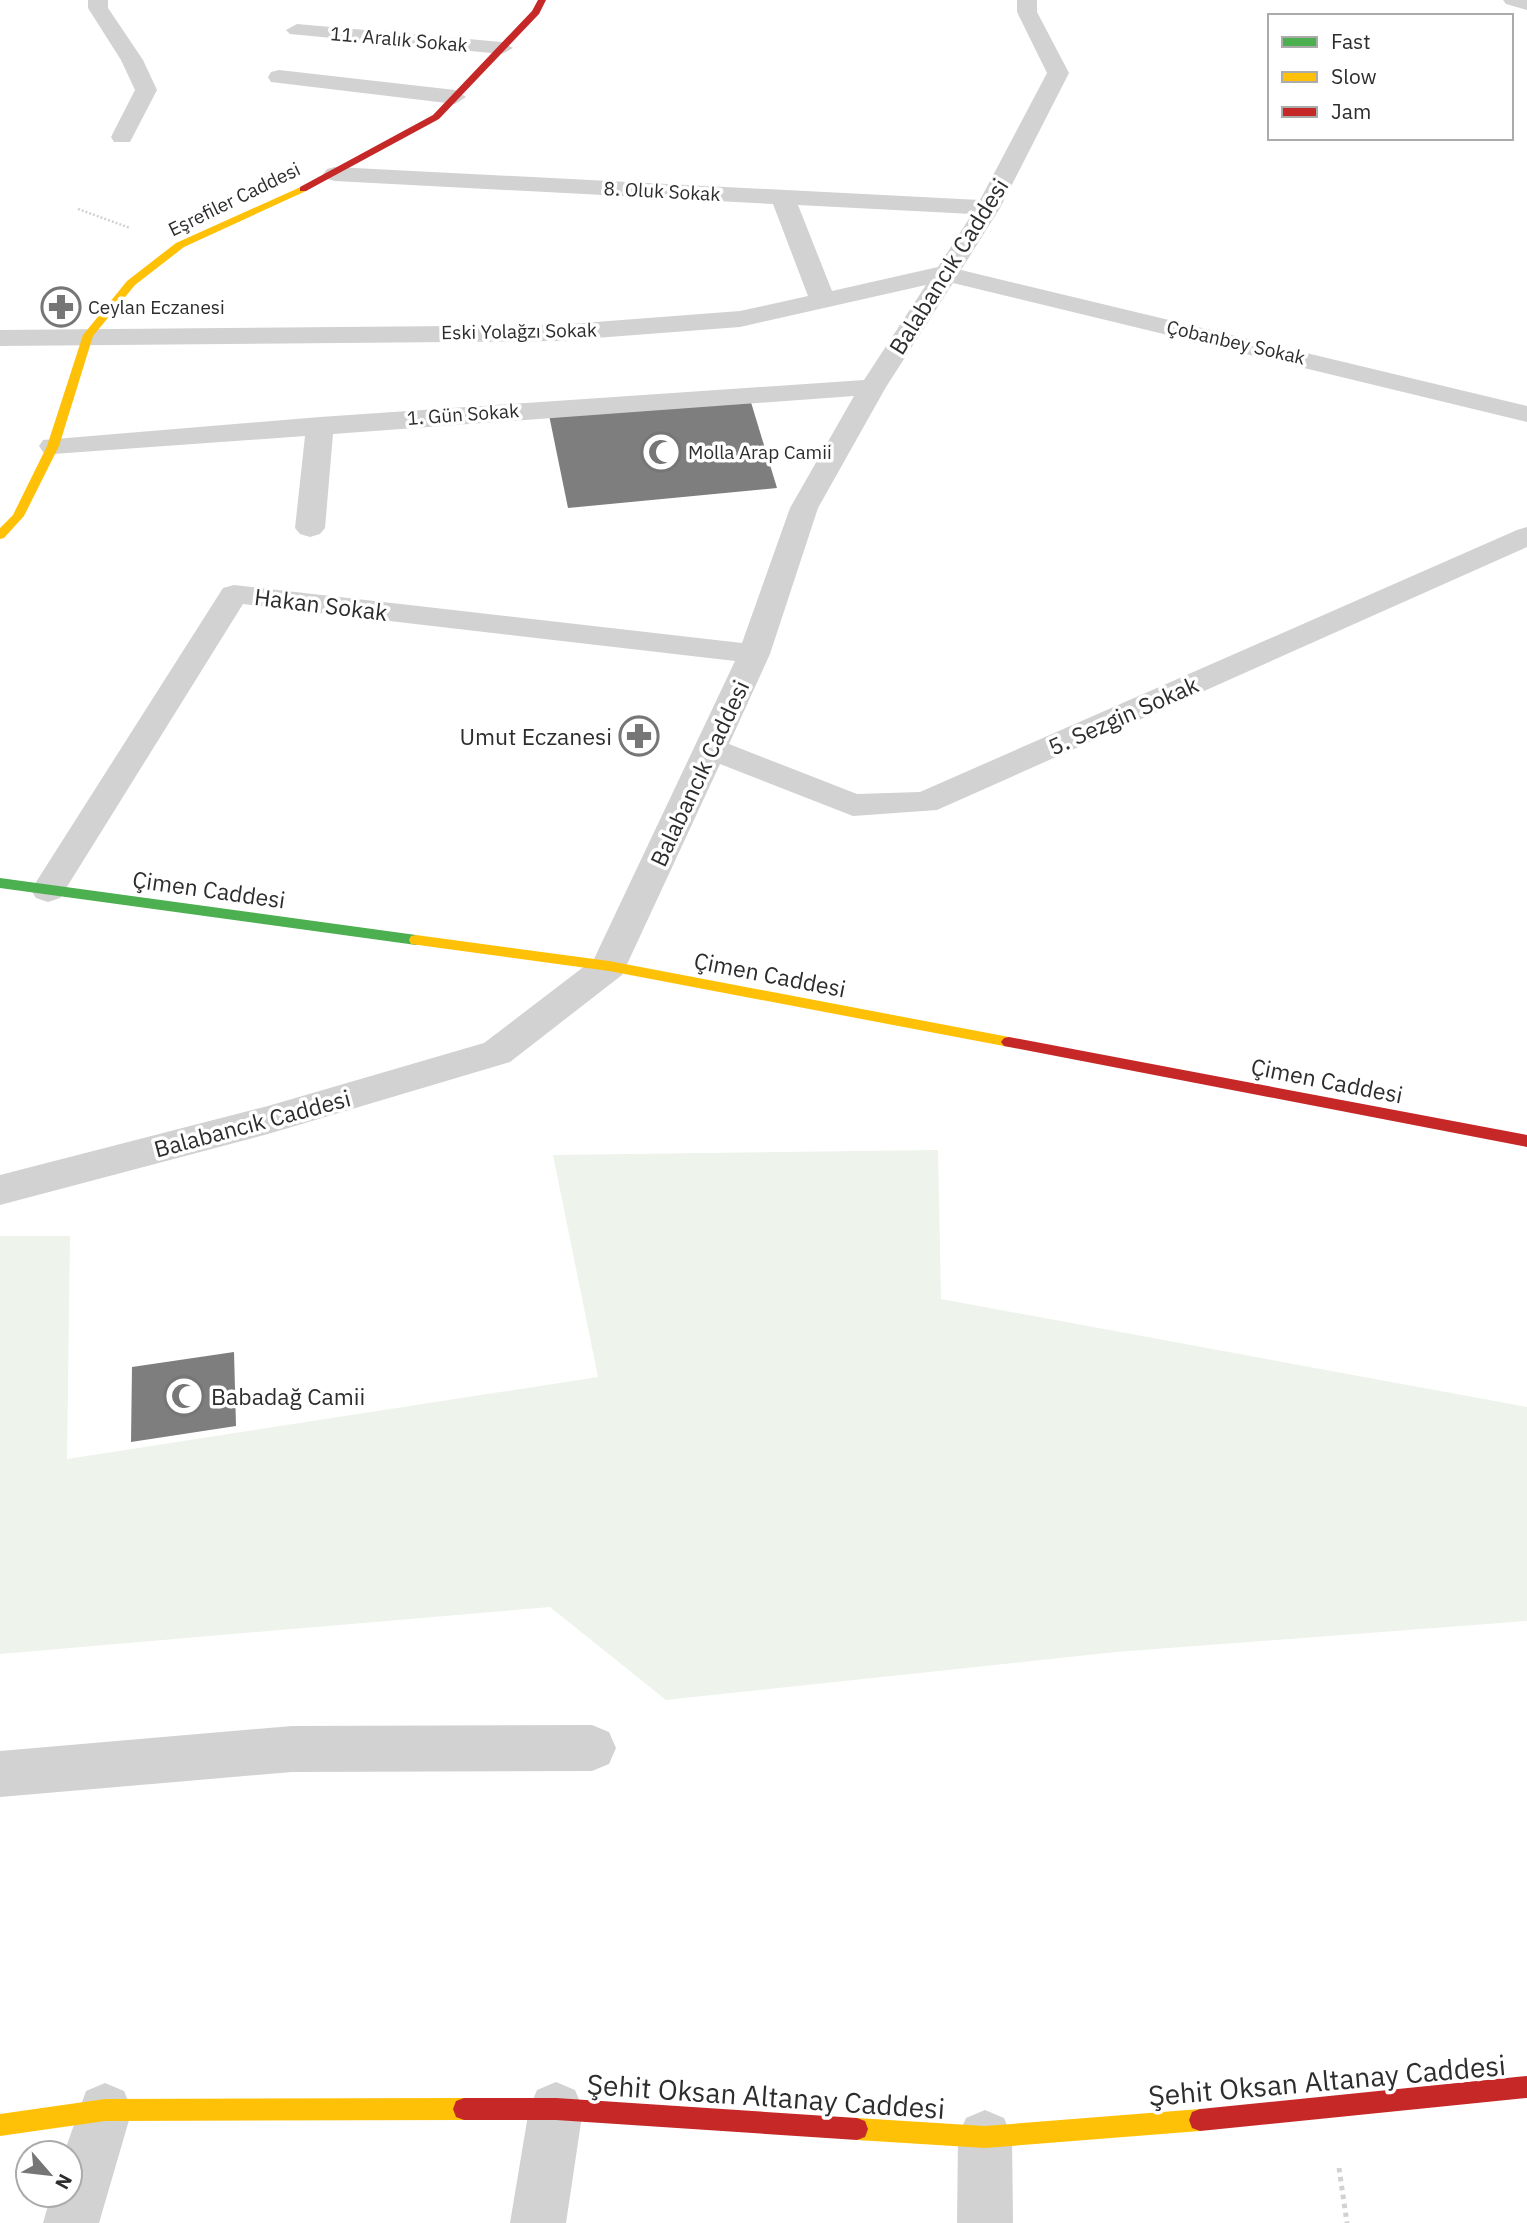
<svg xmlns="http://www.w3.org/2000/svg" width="1527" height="2223" viewBox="0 0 1527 2223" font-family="'IBM Plex Sans',sans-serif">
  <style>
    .green { fill: #eef3ec }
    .building { fill: #7e7e7e }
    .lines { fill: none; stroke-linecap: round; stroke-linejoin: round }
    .path-far1 { stroke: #d2d2d2; stroke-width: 2.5; stroke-dasharray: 2 2; stroke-linecap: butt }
    .path { stroke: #d2d2d2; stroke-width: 5; stroke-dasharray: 4.5 4.5; stroke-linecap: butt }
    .lane { fill: #d2d2d2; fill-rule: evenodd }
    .street { fill: #d2d2d2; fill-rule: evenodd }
    .fast { fill: #4caf50; fill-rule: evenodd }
    .slow { fill: #ffc107; fill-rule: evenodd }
    .jam { fill: #c62828; fill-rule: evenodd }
    .labels { text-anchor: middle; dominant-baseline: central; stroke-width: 7; stroke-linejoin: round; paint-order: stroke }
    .far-street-label { font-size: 19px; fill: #2d2d2d; stroke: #fff }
    .far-poi-label { font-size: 19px; fill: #2d2d2d; stroke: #fff; text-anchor: start }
    .street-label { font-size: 23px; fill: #2d2d2d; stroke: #fff }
    .poi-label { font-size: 23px; fill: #2d2d2d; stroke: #fff; text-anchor: end }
    .near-street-label { font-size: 28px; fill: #2d2d2d; stroke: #fff }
  </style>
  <rect width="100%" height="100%" fill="#fff"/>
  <path class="green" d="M938 1150 941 1299 1527 1407V1621L1116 1652 666 1700 550 1607 0 1654V1236H70L67 1459 598 1377 553 1155Z"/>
  <g class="building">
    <path d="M750 399 777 488 568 508 549 415Z"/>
    <path d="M234 1352 236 1426 131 1442 132 1367Z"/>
  </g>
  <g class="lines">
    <path class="path-far1" d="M78 209 130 228"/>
    <path class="path" d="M1339 2168 1347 2223"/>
    <path class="lane" d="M592 1725 609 1732 616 1748 609 1764 592 1771 292 1772 0 1797V1751L292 1726Z"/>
    <g class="street">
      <path d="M88 0H108V8L143 60 157 90 130 142H114L111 137 135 90 121 60 88 8Z"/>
      <path d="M1017 0H1037V12L1069 73 1000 208 961 270 1527 406V422L953 283 886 387 818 508 770 654 729 744 857 794 920 792 1517 530 1527 527V547L937 810 853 816 720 764 622 975 510 1062 268 1134 0 1205V1175L268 1106 484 1043 594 959 735 661 243 604 60 898 48 902 36 898 31 890 223 588 234 585 742 643 790 508 854 396 333 434 325 528 320 534 310 537 300 534 295 528 305 436 53 454 43 452 39 446 43 440 320 417 864 380 926 285 740 327 556 341 0 346V330L556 325 740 311 808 296 773 204 335 181 327 179 323 174 327 169 335 167 980 200 1047 73 1017 12ZM798 205 972 214 938 267 832 291Z"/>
      <path d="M1503 0H1527V10L1506 4Z"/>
      <path d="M297 24 502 42 513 48 502 54 290 34 286 30Z"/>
      <path d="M279 70 455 90 466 97 455 104 271 82 268 77 271 72Z"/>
      <path d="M556 2082 575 2090 583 2109 566 2223H510L529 2109 537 2090Z"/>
      <path d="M105 2083 124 2091 132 2110 99 2223H43L51 2195H70V2153H64L86 2091Z"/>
      <path d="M985 2110 1004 2118 1012 2137 1013 2223H957L958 2137 966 2118Z"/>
    </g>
    <path class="fast" d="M0 878 416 935 423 940 416 945 0 888Z"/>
    <g class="slow">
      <path d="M303 186 308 189 306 191 184 247 135 285 93 336 59 446 24 516 4 538 0 539V528L13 515 47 446 83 335 127 281 176 243Z"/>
      <path d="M416 935 609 961 1009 1037 1017 1042 1009 1047 609 971 411 944 409 940 411 936Z"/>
      <path d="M464 2098 472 2101 475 2109 472 2117 464 2120 105 2121 0 2136V2114L105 2099Z"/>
      <path d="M1200 2109 1208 2112 1211 2120 1208 2128 1200 2131 985 2148 857 2140 849 2137 846 2129 849 2121 857 2118 985 2126Z"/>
    </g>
    <g class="jam">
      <path d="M538 0H546L539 14 439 119 306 191H300V187L433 115 532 11Z"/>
      <path d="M1009 1037 1527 1135V1147L1004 1046 1001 1042 1004 1038Z"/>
      <path d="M1527 2076V2098L1200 2131 1192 2128 1189 2120 1192 2112 1200 2109Z"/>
      <path d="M464 2098H556L857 2118 865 2121 868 2129 865 2137 857 2140 556 2120H464L456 2117 453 2109 456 2101Z"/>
    </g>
  </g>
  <defs>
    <g id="pharmacy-ring" transform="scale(2.0125)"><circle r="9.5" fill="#fff" stroke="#767676" stroke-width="1.5"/><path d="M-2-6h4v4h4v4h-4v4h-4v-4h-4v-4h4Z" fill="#767676"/></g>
    <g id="mosque-ring" transform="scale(2.0125)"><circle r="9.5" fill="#fff" stroke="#767676" stroke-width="1.5"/><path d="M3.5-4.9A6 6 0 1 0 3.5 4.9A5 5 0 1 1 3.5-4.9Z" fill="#767676"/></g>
  </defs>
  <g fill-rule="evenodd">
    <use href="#pharmacy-ring" x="61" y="307"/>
    <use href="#mosque-ring" x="661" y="452"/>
    <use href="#pharmacy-ring" x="639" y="736"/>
    <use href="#mosque-ring" x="184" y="1396"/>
  </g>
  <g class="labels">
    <g class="far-street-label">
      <text transform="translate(399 39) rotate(5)">11. Aralık Sokak</text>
      <text transform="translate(662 191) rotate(3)">8. Oluk Sokak</text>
      <text transform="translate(234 199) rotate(-26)">Eşrefiler Caddesi</text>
      <text transform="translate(519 331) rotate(-1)">Eski Yolağzı Sokak</text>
      <text transform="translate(1236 342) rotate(13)">Çobanbey Sokak</text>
      <text transform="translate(463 414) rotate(-4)">1. Gün Sokak</text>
    </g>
    <g class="far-poi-label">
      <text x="88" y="307">Ceylan Eczanesi</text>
      <text x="688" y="452">Molla Arap Camii</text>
    </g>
    <g class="street-label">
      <text transform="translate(948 266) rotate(-58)">Balabancık Caddesi</text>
      <text transform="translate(321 604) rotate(7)">Hakan Sokak</text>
      <text transform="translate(1123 715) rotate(-24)">5. Sezgin Sokak</text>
      <text transform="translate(699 773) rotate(-65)">Balabancık Caddesi</text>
      <text transform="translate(209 889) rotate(8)">Çimen Caddesi</text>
      <text transform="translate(770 974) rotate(11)">Çimen Caddesi</text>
      <text transform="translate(1327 1080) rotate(11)">Çimen Caddesi</text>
      <text transform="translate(252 1123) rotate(-15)">Balabancık Caddesi</text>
    </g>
    <g class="poi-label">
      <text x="612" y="736">Umut Eczanesi</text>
      <text x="211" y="1396" text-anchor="start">Babadağ Camii</text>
    </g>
    <g class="near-street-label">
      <text transform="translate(1327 2080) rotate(-5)">Şehit Oksan Altanay Caddesi</text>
      <text transform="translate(766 2096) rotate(4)">Şehit Oksan Altanay Caddesi</text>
    </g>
  </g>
  <rect x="1268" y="14" width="245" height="126" fill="#ffffff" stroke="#ababab" stroke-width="2"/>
  <rect x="1282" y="37" width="35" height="10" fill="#4caf50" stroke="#ababab" stroke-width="2"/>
  <text x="1331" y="49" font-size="21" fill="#2d2d2d">Fast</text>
  <rect x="1282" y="72" width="35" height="10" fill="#ffc107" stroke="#ababab" stroke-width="2"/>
  <text x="1331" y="84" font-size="21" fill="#2d2d2d">Slow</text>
  <rect x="1282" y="107" width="35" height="10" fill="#c62828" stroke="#ababab" stroke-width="2"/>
  <text x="1331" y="119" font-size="21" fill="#2d2d2d">Jam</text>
  <g transform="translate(49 2174) rotate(118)"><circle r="33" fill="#ffffff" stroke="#ababab" stroke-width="2"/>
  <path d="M0-5L12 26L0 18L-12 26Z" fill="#767676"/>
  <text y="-10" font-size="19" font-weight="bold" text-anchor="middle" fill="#2d2d2d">N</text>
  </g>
</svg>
